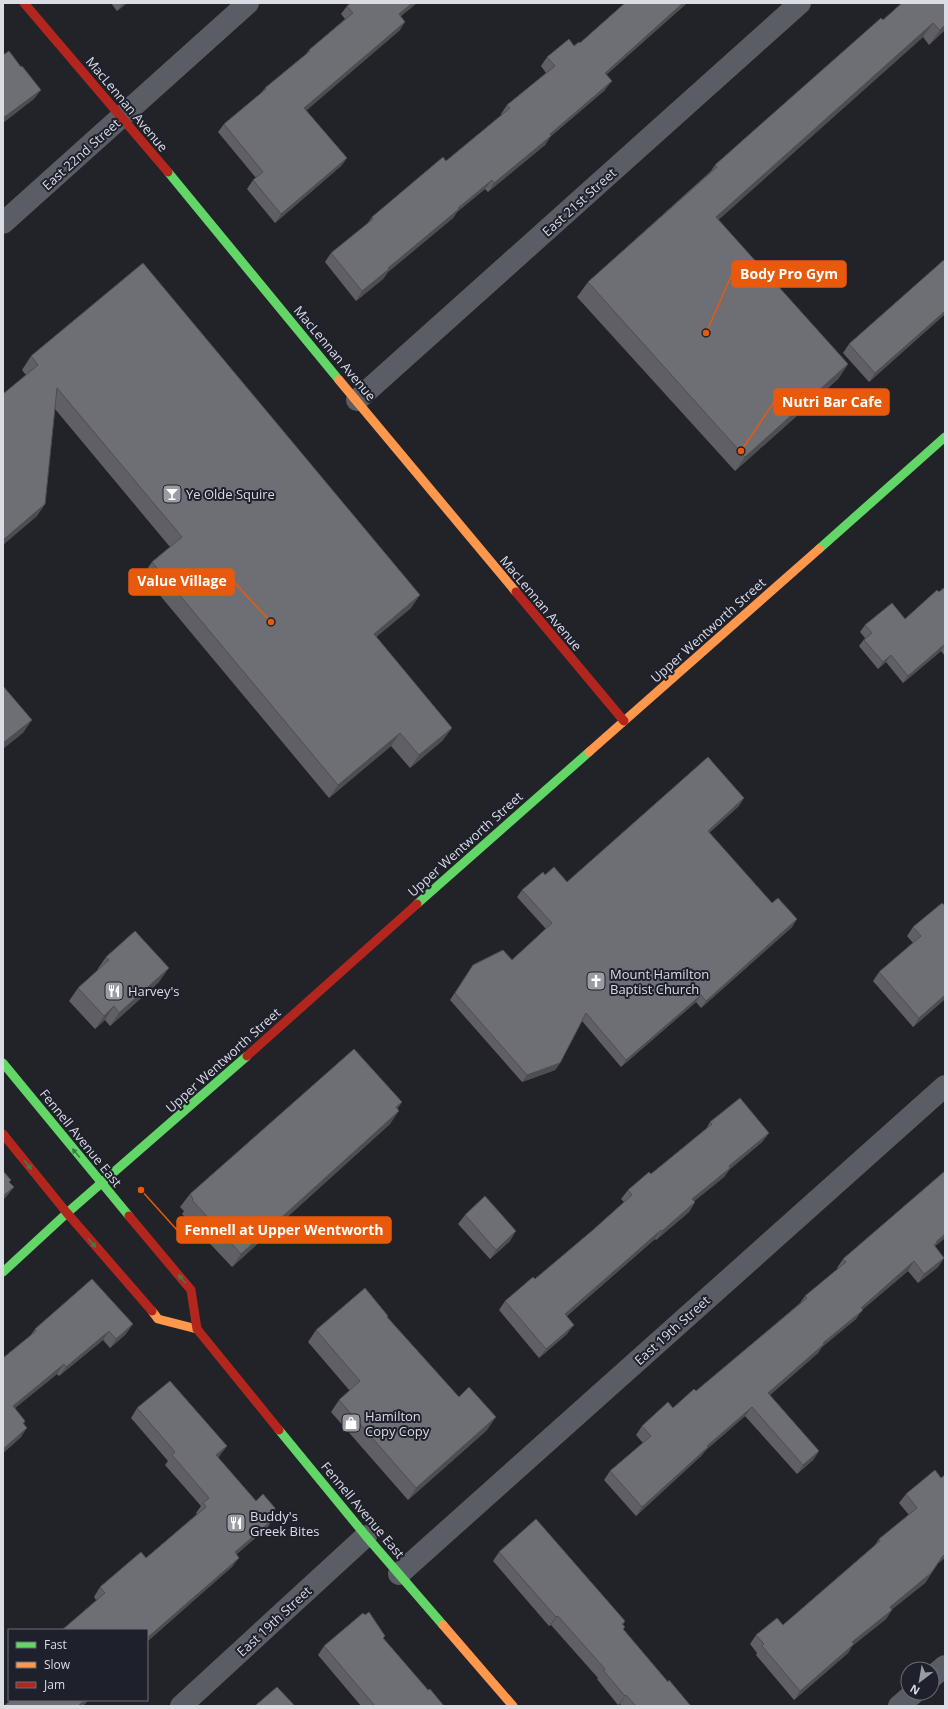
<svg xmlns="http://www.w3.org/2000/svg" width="948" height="1709" viewBox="0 0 948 1709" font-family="'Open Sans',sans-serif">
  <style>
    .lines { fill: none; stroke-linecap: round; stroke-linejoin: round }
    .street { stroke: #5b5d64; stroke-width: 22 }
    .fast { stroke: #63d668; stroke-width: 9 }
    .slow { stroke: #ff974d; stroke-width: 9 }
    .jam { stroke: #b3261e; stroke-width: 9 }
    .wall { fill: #5f5f65 }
    .shaded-wall { fill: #4d4e52 }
    .building { fill: #6e6f75; stroke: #4d4e52 }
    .oneway { fill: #407c4a }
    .labels { text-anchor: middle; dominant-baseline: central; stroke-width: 4; stroke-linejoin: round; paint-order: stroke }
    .street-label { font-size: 13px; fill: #dbdde5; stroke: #1e212c }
    .poi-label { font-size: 13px; fill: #dbdde5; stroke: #1e212c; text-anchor: start }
    .leader { fill: none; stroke: #e8590c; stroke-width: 1.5 }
    .callout-dot { fill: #e8590c; stroke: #1e212c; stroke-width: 1.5 }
    .callout { fill: #e8590c; stroke: #e8590c; stroke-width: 1.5 }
    .callout-label { font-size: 14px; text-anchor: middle; font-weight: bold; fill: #fff }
  </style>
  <rect width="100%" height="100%" fill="#222328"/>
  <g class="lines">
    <g class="street">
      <path d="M3 223 248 3"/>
      <path d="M357 400 800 3"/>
      <path d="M399 1574 945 1086"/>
      <path d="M932 1677 945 1666"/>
      <path d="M181 1706 366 1536"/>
      <path d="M899 1706 914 1693"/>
    </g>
    <g class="fast">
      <path d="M168 172 339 380"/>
      <path d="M819 549 945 437"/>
      <path d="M417 904 589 752"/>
      <path d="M3 1063 129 1216"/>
      <path d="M3 1272 67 1213 247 1056"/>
      <path d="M279 1430 366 1536 443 1625"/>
    </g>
    <g class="slow">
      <path d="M339 380 516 592"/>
      <path d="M589 752 819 549"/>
      <path d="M152 1311 158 1319 197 1329"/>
      <path d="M443 1625 513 1706"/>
    </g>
    <g class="jam">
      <path d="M24 3 168 172"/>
      <path d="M516 592 624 721"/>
      <path d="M247 1056 417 904"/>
      <path d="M3 1134 67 1213 152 1311"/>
      <path d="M129 1216 191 1290 197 1329 279 1430"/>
    </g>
  </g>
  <g class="wall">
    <path d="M111 3H127L117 11Z"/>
    <path d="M351 3H417L401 16 400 30 306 110 347 158 341 166 275 223 247 189 253 180 256 178 218 132 224 124 260 94 265 88 306 54 309 50 345 19 341 14 347 6Z"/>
    <path d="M625 3H687L606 75 605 90 550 137 545 145 488 192 485 189 457 212 453 218 388 272 383 279 356 301 325 262 331 253 367 224 372 217 446 161 502 115 501 114 507 105 546 73 541 66 547 57 580 43Z"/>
    <path d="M902 3 945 30 929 45 923 37 718 220 848 364 838 379 735 471 577 297 588 282 711 171 715 165 883 20Z"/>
    <path d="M945 259V314L869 382 843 353 849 344Z"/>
    <path d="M31 356 411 608 376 637 452 728 442 741 410 768 391 746 329 798 143 575 152 562 170 547 55 409 45 504 36 517 26 375 22 370Z"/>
    <path d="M945 587V656L941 651 903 683 886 662 878 669 859 646 865 638 860 632 865 625 905 619Z"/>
    <path d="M739 806 709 833 772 903 797 919 792 927 701 1008 696 1002 621 1067 582 1021 560 1063 555 1070 522 1082 450 1000 473 965 512 960 546 929 517 897 522 890 545 875 567 882Z"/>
    <path d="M945 906V999L913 1027 873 981 879 972 913 943 907 936 913 927Z"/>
    <path d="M106 957 159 982 110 1026 105 1020 95 1029 69 1001 78 988 98 970H97Z"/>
    <path d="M402 1102 397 1109 390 1124 232 1267 182 1214 184 1211 180 1207 190 1194Z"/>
    <path d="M710 1122 769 1133 762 1142 729 1170 724 1177 694 1201 695 1202 689 1212 656 1240 655 1239 567 1316V1334L539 1358 499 1310 505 1301 535 1279 593 1230 624 1202 621 1199 628 1190 651 1174 706 1129Z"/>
    <path d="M945 1171V1238L935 1246 944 1258 938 1267 918 1283 908 1271 862 1310 856 1319 822 1347 818 1353 770 1395 819 1451 813 1460 797 1474 745 1416 706 1450 701 1456 636 1516 604 1480 610 1471 643 1443 636 1435 642 1426 673 1408 696 1391 800 1303 805 1296 838 1269 837 1268 843 1259Z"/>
    <path d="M465 1215 510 1241 490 1259 458 1224Z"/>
    <path d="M92 1279 126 1334 110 1348 103 1340 59 1376 57 1374 15 1408 25 1421 24 1424 21 1437 3 1453 30 1336 35 1329Z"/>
    <path d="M388 1316 387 1317 487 1430 408 1500 331 1412 339 1400 350 1391 308 1342 316 1330Z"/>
    <path d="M137 1408 227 1446 220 1455 218 1458 256 1501 273 1519 267 1528 236 1554 232 1567 96 1600 94 1597 100 1587 146 1558 197 1514 196 1513 201 1506 165 1465 168 1461 131 1418Z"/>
    <path d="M935 1470 937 1565 925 1583 892 1609 886 1619 852 1646 848 1653 794 1700 756 1655 757 1653 750 1644 756 1635 783 1625 875 1545 879 1539 909 1515 899 1503 906 1494Z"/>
    <path d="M499 1552 625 1621 623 1625 625 1627 623 1629 668 1682 689 1706H622L620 1704 618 1705 597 1679 598 1678 551 1625 549 1626 493 1561Z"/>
    <path d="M383 1638 428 1690 444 1706H361L318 1655 324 1646Z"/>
  </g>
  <g class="shaded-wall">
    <path d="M123 3H127L117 11Z"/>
    <path d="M412 3H417L393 22 399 14Z"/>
    <path d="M683 3H687L598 82 605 73Z"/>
    <path d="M405 22 400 30 299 117 304 108Z"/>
    <path d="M933 23 923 37 705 232 716 217Z"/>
    <path d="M945 25V30L929 45 940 30Z"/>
    <path d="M612 81 605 90 550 137 545 145 488 192 494 183Z"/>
    <path d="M41 90 34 99 3 123V118Z"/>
    <path d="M347 158 341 166 275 223 281 214Z"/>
    <path d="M492 180 485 189 457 212 453 218 388 272 383 279 356 301 362 291 388 268Z"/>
    <path d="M945 311V314L869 382 875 373Z"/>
    <path d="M848 364 838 379 735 471 745 457Z"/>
    <path d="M45 504 36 517 3 545V540Z"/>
    <path d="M420 595 411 608 364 647 374 634Z"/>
    <path d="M945 644 941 651 903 683 908 676Z"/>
    <path d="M891 655 886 662 878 669 883 662Z"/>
    <path d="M32 720 23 733 3 749V743Z"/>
    <path d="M452 728 442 741 410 768 419 755Z"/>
    <path d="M400 733 391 746 329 798 338 785Z"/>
    <path d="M744 798 739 806 702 838 708 831Z"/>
    <path d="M797 919 792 927 701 1008 706 1001Z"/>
    <path d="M169 968 159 982 110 1026 119 1013Z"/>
    <path d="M701 995 696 1002 621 1067 626 1060Z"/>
    <path d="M945 995V999L913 1027 919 1018Z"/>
    <path d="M114 1006 105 1020 95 1029 104 1016Z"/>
    <path d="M560 1063 555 1070 522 1082 527 1075Z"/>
    <path d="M402 1102 393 1115 396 1107Z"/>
    <path d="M399 1111 390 1124 232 1267 241 1254Z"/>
    <path d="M769 1133 762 1142 729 1170 724 1177 686 1208 692 1199 729 1166Z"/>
    <path d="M14 1187 7 1196 3 1200V1196Z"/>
    <path d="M695 1202 689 1212 656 1240 662 1231Z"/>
    <path d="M661 1230 655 1239 558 1323 565 1314Z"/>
    <path d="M516 1231 510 1241 490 1259 496 1250Z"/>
    <path d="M945 1234V1238L934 1247 927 1254 936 1242Z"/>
    <path d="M944 1258 938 1267 918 1283 924 1274Z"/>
    <path d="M914 1261 908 1271 862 1310 856 1319 822 1347 818 1353 762 1402 768 1393 861 1308Z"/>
    <path d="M133 1324 126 1334 110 1348 116 1339Z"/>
    <path d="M574 1325 567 1334 539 1358 546 1349Z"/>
    <path d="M109 1331 103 1340 59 1376 66 1367Z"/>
    <path d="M64 1364 57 1374 6 1415 13 1406Z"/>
    <path d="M752 1407 745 1416 706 1450 701 1456 636 1516 642 1507 707 1446Z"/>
    <path d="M496 1417 487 1430 408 1500 416 1488Z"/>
    <path d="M27 1428 21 1437 3 1453V1449Z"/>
    <path d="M227 1446 220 1455 209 1465 216 1455Z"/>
    <path d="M819 1451 813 1460 797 1474 803 1465Z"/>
    <path d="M273 1519 267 1528 228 1562 235 1552Z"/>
    <path d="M945 1554V1558L935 1566 942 1557Z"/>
    <path d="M239 1558 232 1567 147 1642V1638Z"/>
    <path d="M931 1573 925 1583 884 1616 890 1607Z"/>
    <path d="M892 1610 886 1619 852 1646 848 1653 794 1700 800 1691 852 1642Z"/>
    <path d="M558 1616 551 1625 549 1626 556 1617Z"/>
    <path d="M626 1695 620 1704 618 1705 625 1696Z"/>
    <path d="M85 1700H89L83 1706H78Z"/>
  </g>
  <g class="building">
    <path d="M351 3H412L399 14 405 22 304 108 347 158 281 214 253 180 263 172 224 124 266 89 265 88 310 51 309 50 353 13 347 6Z"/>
    <path d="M625 3H683L605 73 612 81 550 134 551 136 494 183 492 180 458 208 459 209 388 268 389 269 362 291 331 253 373 219 372 217 443 157 446 161 510 108 507 105 555 66 547 57 569 39 574 46 579 42 580 43Z"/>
    <path d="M902 3H945V25L940 30 933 23 716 217 848 364 745 457 588 282 717 167 715 165 751 133 881 18 883 20Z"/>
    <path d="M9 51 21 67 22 66 41 90 3 118V55Z"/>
    <path d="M945 259V311L875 373 849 344Z"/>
    <path d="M143 263 420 595 374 634 452 728 419 755 400 733 338 785 152 562 182 537 57 388 45 504 3 540V394L38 365 31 356Z"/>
    <path d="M945 587V644L908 676 891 655 883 662 864 640 872 633 865 625 892 603 905 619 937 590 939 592Z"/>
    <path d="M3 686 32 720 3 743Z"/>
    <path d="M708 757 744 798 708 831 772 903 778 898 797 919 706 1001 701 995 626 1060 586 1013 560 1063 527 1075 455 993 473 965 503 950 512 960 552 923 522 890 543 872 545 875 554 867 567 882Z"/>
    <path d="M942 903 945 906V995L919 1018 879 972 921 936 913 927Z"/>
    <path d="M135 931 169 968 119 1013 114 1006 104 1016 78 988 109 960 106 957Z"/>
    <path d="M354 1049 402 1102 396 1107 399 1111 241 1254 192 1200 193 1199 190 1194Z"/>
    <path d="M740 1098 769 1133 729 1166 730 1168 692 1199 695 1202 662 1231 661 1230 565 1314 574 1325 546 1349 505 1301 533 1277 535 1279 593 1230 632 1195 628 1190 649 1172 651 1174 712 1124 710 1122Z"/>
    <path d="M3 1171 11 1180 9 1182 14 1187 3 1196Z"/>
    <path d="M945 1171V1234L936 1242 937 1243 934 1245 944 1258 924 1274 914 1261 861 1308 863 1310 823 1343 824 1344 768 1393 819 1451 803 1465 752 1407 707 1446 708 1447 642 1507 610 1471 651 1436 642 1426 668 1402 673 1408 694 1389 696 1391 807 1298 805 1296 846 1262 843 1259Z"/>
    <path d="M485 1196 516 1231 496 1250 465 1215Z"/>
    <path d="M92 1279 133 1324 116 1339 109 1331 66 1367 64 1364 13 1406 25 1421 23 1423 27 1428 3 1449V1358L36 1331 35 1329Z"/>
    <path d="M365 1288 388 1316 387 1317 459 1397 469 1387 496 1417 416 1488 339 1400 360 1381 316 1330Z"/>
    <path d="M170 1381 227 1446 216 1455 256 1501 263 1494 275 1508 273 1519 235 1552 239 1558 147 1638V1630H62L105 1593 100 1587 141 1552 146 1558 206 1507 203 1503 209 1498 172 1455 175 1452 137 1408Z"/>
    <path d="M935 1470 941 1478 945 1475V1554L942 1557 931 1573 890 1607 892 1610 852 1642 854 1644 800 1691 762 1646 764 1644 756 1635 777 1618 783 1625 880 1541 879 1539 917 1508 906 1494Z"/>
    <path d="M536 1519 625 1621 622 1624 625 1627 623 1629 668 1682 669 1680 690 1705 689 1706H636L626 1695 625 1696 603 1670 605 1669 558 1616 556 1617 499 1552Z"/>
    <path d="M369 1612 385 1636 383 1638 428 1690 430 1689 444 1706H375L324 1646 363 1613 365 1615Z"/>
    <path d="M277 1687 295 1706H257L256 1705Z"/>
    <path d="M11 1700H85L78 1706H4Z"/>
  </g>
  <defs><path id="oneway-solid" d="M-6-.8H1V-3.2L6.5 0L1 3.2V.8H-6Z"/></defs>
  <g class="oneway">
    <use href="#oneway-solid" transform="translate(76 1153) rotate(-130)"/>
    <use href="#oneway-solid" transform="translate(28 1165) rotate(51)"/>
    <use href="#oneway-solid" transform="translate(92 1243) rotate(49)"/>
    <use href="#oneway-solid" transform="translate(182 1279) rotate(-130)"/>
  </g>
  <defs>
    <g id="bar-square" transform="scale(1)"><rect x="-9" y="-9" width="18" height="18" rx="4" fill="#9a9ca3" stroke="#1e212c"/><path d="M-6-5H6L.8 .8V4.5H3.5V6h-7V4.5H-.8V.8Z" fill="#fff"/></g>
    <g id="church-square" transform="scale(1)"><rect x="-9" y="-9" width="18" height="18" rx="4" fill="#9a9ca3" stroke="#1e212c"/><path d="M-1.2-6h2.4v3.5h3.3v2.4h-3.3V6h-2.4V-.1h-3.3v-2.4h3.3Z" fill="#fff"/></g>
    <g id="restaurant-square" transform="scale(1)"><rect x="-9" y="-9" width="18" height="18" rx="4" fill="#9a9ca3" stroke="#1e212c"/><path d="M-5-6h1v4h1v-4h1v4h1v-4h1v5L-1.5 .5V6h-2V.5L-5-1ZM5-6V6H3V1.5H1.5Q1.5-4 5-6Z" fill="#fff"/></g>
    <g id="shop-square" transform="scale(1)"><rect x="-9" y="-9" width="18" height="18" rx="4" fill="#9a9ca3" stroke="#1e212c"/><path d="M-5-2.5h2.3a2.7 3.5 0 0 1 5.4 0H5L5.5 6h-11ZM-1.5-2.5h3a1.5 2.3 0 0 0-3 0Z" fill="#fff"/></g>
  </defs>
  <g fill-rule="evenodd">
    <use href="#bar-square" x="172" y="494"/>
    <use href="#church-square" x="596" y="981"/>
    <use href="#restaurant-square" x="114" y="991"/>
    <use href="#shop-square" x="351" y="1423"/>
    <use href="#restaurant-square" x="236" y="1523"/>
  </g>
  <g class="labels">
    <g class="street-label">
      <text transform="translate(127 104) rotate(50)">MacLennan Avenue</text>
      <text transform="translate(81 154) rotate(-42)">East 22nd Street</text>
      <text transform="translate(579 202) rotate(-42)">East 21st Street</text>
      <text transform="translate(335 353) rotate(50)">MacLennan Avenue</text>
      <text transform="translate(541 603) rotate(50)">MacLennan Avenue</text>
      <text transform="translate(708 630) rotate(-42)">Upper Wentworth Street</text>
      <text transform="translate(465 844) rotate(-42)">Upper Wentworth Street</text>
      <text transform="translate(223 1060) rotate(-42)">Upper Wentworth Street</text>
      <text transform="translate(81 1138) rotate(51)">Fennell Avenue East</text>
      <text transform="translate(672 1330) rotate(-42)">East 19th Street</text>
      <text transform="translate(363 1510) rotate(50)">Fennell Avenue East</text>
      <text transform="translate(274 1621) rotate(-43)">East 19th Street</text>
    </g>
    <g class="poi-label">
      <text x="186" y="494">Ye Olde Squire</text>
      <text x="610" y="974">Mount Hamilton<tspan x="610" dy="15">Baptist Church</tspan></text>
      <text x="128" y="991">Harvey's</text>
      <text x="365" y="1416">Hamilton<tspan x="365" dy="15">Copy Copy</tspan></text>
      <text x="250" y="1516">Buddy's<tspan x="250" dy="15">Greek Bites</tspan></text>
    </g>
  </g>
  <path class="leader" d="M706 333L732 274M741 451L774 402M271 622L234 582M141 1190L177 1230"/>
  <g class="callout-dot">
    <circle cx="706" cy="333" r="4"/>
    <circle cx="741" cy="451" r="4"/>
    <circle cx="271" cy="622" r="4"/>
    <circle cx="141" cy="1190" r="4"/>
  </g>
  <g class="callout">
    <rect x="732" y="261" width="114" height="26" rx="4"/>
    <rect x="774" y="389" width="115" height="26" rx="4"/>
    <rect x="129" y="569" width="105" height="26" rx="4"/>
    <rect x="177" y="1217" width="214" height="26" rx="4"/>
  </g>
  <g class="callout-label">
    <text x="789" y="279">Body Pro Gym</text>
    <text x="832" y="407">Nutri Bar Cafe</text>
    <text x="182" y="586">Value Village</text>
    <text x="284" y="1235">Fennell at Upper Wentworth</text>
  </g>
  <rect width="948" height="1709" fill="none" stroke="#dbdde5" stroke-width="8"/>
  <rect x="8" y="1629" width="140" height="72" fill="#1e212c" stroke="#6a6c76"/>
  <rect x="16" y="1642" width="20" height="6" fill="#63d668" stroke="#6a6c76"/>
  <text x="44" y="1649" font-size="12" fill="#dbdde5">Fast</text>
  <rect x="16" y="1662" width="20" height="6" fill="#ff974d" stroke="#6a6c76"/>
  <text x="44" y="1669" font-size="12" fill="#dbdde5">Slow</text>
  <rect x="16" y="1682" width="20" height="6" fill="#b3261e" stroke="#6a6c76"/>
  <text x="44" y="1689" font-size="12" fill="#dbdde5">Jam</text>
  <g transform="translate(920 1681) rotate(211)"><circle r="19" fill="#1e212c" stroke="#6a6c76"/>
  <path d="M0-3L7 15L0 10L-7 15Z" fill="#9a9ca3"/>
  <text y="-6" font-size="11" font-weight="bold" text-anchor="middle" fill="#dbdde5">N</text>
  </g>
</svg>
